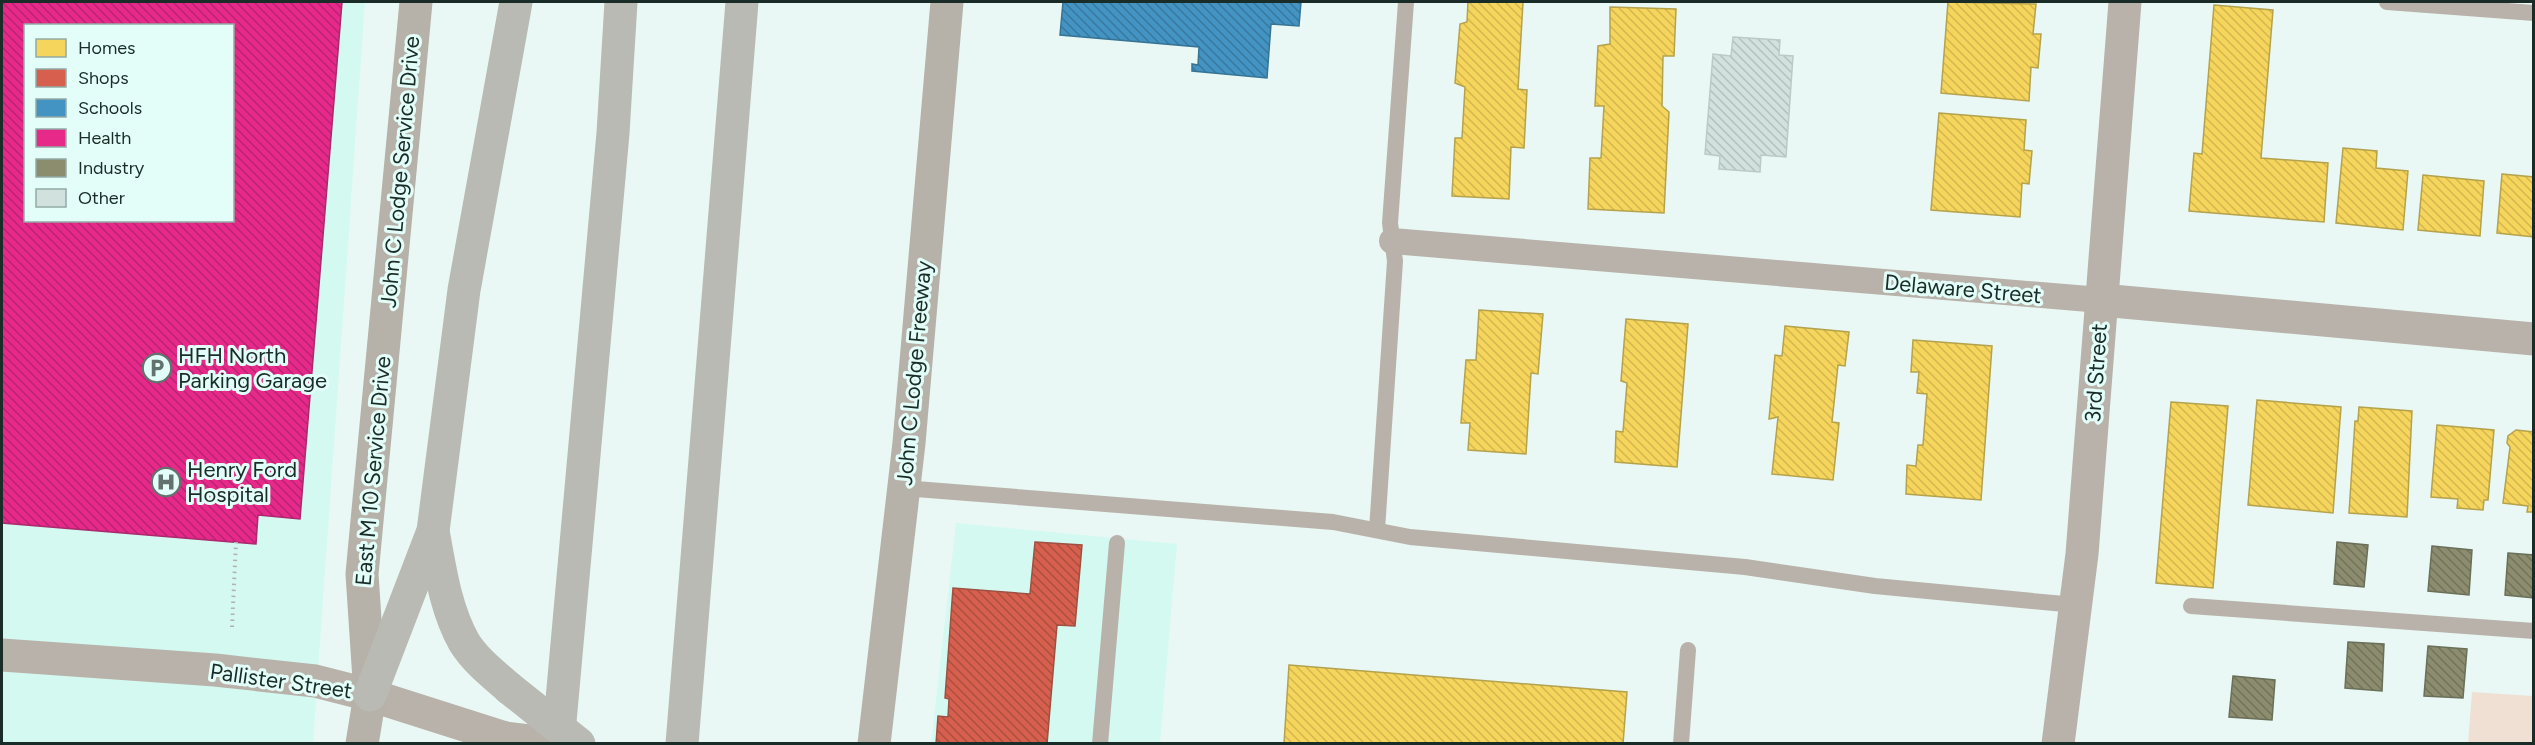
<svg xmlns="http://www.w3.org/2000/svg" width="2535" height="745" viewBox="0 0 2535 745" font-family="Figtree,sans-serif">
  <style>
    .built { fill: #d3f9f1; fill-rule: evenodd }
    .garden { fill: #f0e0d4 }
    .homes { fill: url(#homes-back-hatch); stroke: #b4a24c; stroke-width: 1.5 }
    .shops { fill: url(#shops-back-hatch); stroke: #9e5042; stroke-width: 1.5 }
    .schools { fill: url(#schools-back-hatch); stroke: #377494; stroke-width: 1.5 }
    .health { fill: url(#health-back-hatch); stroke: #aa2a6d; stroke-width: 1.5; fill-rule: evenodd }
    .industry { fill: url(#industry-back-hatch); stroke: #6a6f59; stroke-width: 1.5 }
    .building { fill: url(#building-back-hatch); stroke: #bbcac7; stroke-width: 1.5 }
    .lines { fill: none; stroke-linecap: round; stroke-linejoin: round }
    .path { stroke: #b2b2ad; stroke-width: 4; stroke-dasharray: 1.5 4.5; stroke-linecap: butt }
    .service { stroke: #b9b2ab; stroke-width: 16 }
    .pedestrian { stroke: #b9b2ab; stroke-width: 26 }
    .minor { stroke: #b9b2ab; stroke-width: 33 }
    .tertiary { stroke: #b9b2ab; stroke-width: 33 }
    .secondary { stroke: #b6b1a9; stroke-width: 33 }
    .motorway { stroke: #b9bab3; stroke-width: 33 }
    .tertiary-bridge { stroke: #b9b2ab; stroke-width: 33 }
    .motorway-bridge { stroke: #b9bab3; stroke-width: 33 }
    .labels { text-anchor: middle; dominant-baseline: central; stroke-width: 6; stroke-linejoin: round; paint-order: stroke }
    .street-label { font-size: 22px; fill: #1a2c28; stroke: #e3fef8 }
    .poi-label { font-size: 22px; fill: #1a2c28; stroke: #e3fef8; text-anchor: start }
  </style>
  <defs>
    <pattern id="homes-back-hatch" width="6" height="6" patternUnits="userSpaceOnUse" patternTransform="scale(1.5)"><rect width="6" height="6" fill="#f6d55c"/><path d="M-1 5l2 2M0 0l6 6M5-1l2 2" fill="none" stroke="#d2b750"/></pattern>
    <pattern id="shops-back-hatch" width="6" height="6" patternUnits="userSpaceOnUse" patternTransform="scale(1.5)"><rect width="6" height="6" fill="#d6604d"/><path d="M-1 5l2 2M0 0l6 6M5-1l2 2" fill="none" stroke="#ad4f40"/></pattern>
    <pattern id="schools-back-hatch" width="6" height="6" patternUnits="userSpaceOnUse" patternTransform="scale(1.5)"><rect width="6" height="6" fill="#4393c3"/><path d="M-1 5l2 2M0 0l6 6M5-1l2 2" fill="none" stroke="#37789e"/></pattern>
    <pattern id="health-back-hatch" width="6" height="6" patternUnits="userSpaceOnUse" patternTransform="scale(1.5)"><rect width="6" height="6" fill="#e7298a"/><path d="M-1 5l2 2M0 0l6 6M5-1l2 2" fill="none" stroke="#ba2371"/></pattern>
    <pattern id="industry-back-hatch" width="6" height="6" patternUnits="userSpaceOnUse" patternTransform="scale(1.5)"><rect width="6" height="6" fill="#8c8c6e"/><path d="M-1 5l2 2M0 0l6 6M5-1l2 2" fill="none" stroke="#72735a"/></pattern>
    <pattern id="building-back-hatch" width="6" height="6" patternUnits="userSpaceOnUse" patternTransform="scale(1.5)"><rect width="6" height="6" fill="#d1e1dd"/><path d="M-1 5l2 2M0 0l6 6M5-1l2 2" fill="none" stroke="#b3c1be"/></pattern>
  </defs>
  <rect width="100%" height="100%" fill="#e9f8f4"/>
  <g class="built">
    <path d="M2 2H365L313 743H2ZM26 26H232V220H26Z"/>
    <path d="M956 523 1177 544 1160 743 931 744Z"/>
  </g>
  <path class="garden" d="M2472 692 2533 696V743H2468Z"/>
  <g class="homes">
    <path d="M1468 2H1523L1518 89 1527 90 1524 148 1511 147 1509 199 1452 196 1455 138H1462L1465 87 1455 83 1460 24 1467 22Z"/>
    <path d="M1948 2 2036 4 2033 34H2041L2038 68 2031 67 2029 101 1941 93Z"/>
    <path d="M2214 5 2273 10 2261 158 2328 163 2324 222 2189 211 2194 153 2202 154Z"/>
    <path d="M1610 7 1676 9 1674 56H1663L1662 106 1669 112 1664 213 1588 209 1590 158H1601L1604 106H1595L1598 46 1610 44Z"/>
    <path d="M1939 113 2026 120 2024 150 2032 151 2029 184 2022 183 2020 217 1931 210Z"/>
    <path d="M2343 148 2377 151 2376 168 2408 171 2403 230 2336 223Z"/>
    <path d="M2502 174 2534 177V237L2497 233Z"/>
    <path d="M2423 175 2484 181 2480 236 2418 230Z"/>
    <path d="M1479 310 1543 314 1538 374 1531 373 1526 454 1468 450 1470 423H1461L1466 360H1476Z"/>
    <path d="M1626 319 1688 324 1677 467 1615 462 1616 431 1623 432 1627 383 1621 381Z"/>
    <path d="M1785 326 1849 332 1845 366 1838 365 1832 422 1839 423 1833 480 1772 474 1778 417 1769 419 1775 355 1782 356Z"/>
    <path d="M1913 340 1992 346 1981 500 1906 494 1907 465 1916 466 1918 445H1923L1927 394 1917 393 1919 372H1911Z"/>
    <path d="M2257 400 2341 407 2333 513 2248 505Z"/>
    <path d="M2171 402 2228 406 2213 588 2156 583Z"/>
    <path d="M2359 407 2412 411 2407 517 2349 513 2355 421H2358Z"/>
    <path d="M2437 425 2494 430 2488 500H2484L2483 510 2457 508 2458 499 2431 497Z"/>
    <path d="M2516 430 2534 432V512H2527L2528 506 2503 503 2510 447 2507 443 2508 436Z"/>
    <path d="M1289 665 1627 692 1623 744H1284Z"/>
  </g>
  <path class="shops" d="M1035 542 1082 545 1075 626 1057 625 1047 744H936L938 716 948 717 949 699 945 698 953 588 1030 594Z"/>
  <path class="schools" d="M1063 2H1301L1299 26 1271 24 1267 78 1192 71V64L1198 65 1199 47 1060 35Z"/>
  <path class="health" d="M2 2H342L300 519 258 515 256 544 2 523ZM26 26H232V220H26Z"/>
  <g class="industry">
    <path d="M2337 542 2368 545 2364 587 2334 584Z"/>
    <path d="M2432 546 2472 550 2469 595 2428 591Z"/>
    <path d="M2508 553 2534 555V598L2505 595Z"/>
    <path d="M2348 642 2384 644 2382 691 2345 688Z"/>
    <path d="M2428 646 2467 649 2463 698 2424 696Z"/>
    <path d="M2233 676 2275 680 2272 720 2229 717Z"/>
  </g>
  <path class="building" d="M1733 37 1780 40 1779 55 1793 56 1786 157 1761 155 1760 172 1719 169 1720 156 1705 154 1713 54 1731 56Z"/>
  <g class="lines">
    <path class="path" d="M232 627 236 542"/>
    <g class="service">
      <path d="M2387 2 2534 13"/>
      <path d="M903 488 1333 522 1410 537 1745 567 1875 586 2075 605"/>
      <path d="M1377 530 1395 261 1390 223 1406 2"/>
      <path d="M2191 606 2534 631"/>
      <path d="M1100 744 1117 543"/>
      <path d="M1681 744 1688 650"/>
    </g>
    <path class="pedestrian" d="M1392 241 2101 300"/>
    <g class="minor">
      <path d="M2101 300 2534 339"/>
      <path d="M2 655 215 670 315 681 370 695"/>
    </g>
    <g class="tertiary">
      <path d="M370 695 505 738"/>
      <path d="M2058 744 2082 554 2125 2"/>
    </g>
    <g class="secondary">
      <path d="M362 744 370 695 362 574 416 2"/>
      <path d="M874 744 909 443 947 2"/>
    </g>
    <g class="motorway">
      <path d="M433 531C440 568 445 608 464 642 475 660 493 674 509 688"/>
      <path d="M370 695 433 531 464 290 516 2"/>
      <path d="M558 744 613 133 621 2"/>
      <path d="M682 744 742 2"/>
    </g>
    <path class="tertiary-bridge" d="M505 738 554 744"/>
    <path class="motorway-bridge" d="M509 688 579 744"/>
  </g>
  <defs>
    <g id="parking-ring" transform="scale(1.5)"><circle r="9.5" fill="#e3fef8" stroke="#62736f" stroke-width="1.5"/><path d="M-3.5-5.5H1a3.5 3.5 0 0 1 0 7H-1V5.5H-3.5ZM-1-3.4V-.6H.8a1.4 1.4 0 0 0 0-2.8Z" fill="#62736f"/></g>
    <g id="hospital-ring" transform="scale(1.5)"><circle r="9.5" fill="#e3fef8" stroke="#62736f" stroke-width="1.5"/><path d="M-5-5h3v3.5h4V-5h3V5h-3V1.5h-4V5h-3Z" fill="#62736f"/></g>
  </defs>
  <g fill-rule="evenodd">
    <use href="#parking-ring" x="157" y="368"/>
    <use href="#hospital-ring" x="166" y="482"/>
  </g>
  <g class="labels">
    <g class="street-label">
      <text transform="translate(400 172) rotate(-85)">John C Lodge Service Drive</text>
      <text transform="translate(1963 289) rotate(5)">Delaware Street</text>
      <text transform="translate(914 373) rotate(-85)">John C Lodge Freeway</text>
      <text transform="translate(2096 373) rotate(-86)">3rd Street</text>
      <text transform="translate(373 471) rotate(-85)">East M 10 Service Drive</text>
      <text transform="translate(281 681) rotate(8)">Pallister Street</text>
    </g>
    <g class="poi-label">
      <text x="178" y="355">HFH North<tspan x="178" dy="25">Parking Garage</tspan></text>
      <text x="187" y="469">Henry Ford<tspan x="187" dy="25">Hospital</tspan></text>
    </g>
  </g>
  <rect width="2535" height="745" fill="none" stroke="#1a2c28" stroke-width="6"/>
  <rect x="24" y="24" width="210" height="198" fill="#e3fef8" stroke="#93aaa5" stroke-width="1.5"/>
  <rect x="36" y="39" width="30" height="18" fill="#f6d55c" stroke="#93aaa5" stroke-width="1.5"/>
  <text x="78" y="54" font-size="18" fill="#1a2c28">Homes</text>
  <rect x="36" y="69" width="30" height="18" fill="#d6604d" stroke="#93aaa5" stroke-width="1.5"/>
  <text x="78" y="84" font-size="18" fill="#1a2c28">Shops</text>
  <rect x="36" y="99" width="30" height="18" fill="#4393c3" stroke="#93aaa5" stroke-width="1.5"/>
  <text x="78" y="114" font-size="18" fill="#1a2c28">Schools</text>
  <rect x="36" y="129" width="30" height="18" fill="#e7298a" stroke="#93aaa5" stroke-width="1.5"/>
  <text x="78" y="144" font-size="18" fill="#1a2c28">Health</text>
  <rect x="36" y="159" width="30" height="18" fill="#8c8c6e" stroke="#93aaa5" stroke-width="1.5"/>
  <text x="78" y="174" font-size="18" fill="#1a2c28">Industry</text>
  <rect x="36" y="189" width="30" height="18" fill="#d1e1dd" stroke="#93aaa5" stroke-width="1.5"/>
  <text x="78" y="204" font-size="18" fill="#1a2c28">Other</text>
</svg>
